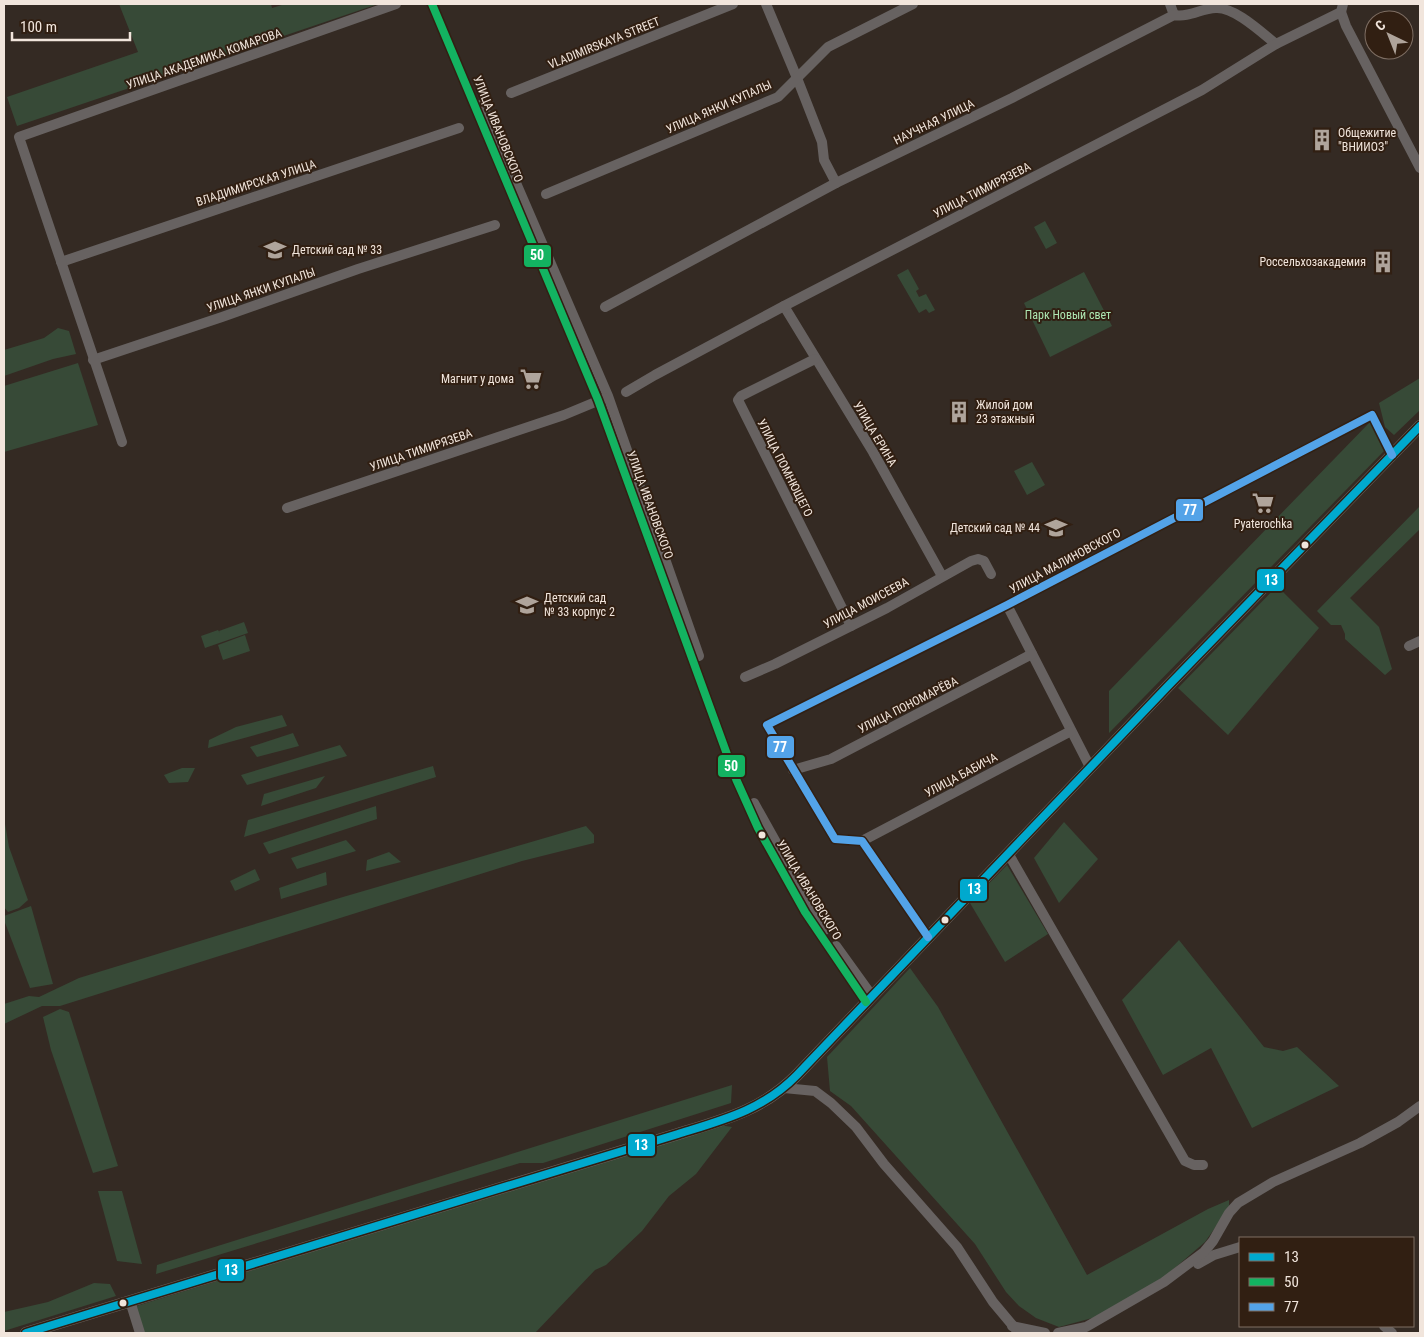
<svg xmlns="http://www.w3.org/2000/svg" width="1424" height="1337" viewBox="0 0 1424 1337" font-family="'Roboto Condensed',sans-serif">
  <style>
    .green { fill: #374a37 }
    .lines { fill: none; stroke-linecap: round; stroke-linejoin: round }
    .minor { stroke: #676261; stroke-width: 10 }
    .major { stroke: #6a625e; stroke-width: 12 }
    .bus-1-casing { stroke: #311f12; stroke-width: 11 }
    .bus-2-casing { stroke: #311f12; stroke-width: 11 }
    .bus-3-casing { stroke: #311f12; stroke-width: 11 }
    .bus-1 { stroke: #00a9ce; stroke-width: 8 }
    .bus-2 { stroke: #13b361; stroke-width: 8 }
    .bus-3 { stroke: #53a3e8; stroke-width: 8 }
    .bus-dot { fill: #f1e5dc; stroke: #311f12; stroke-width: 2 }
    .labels { text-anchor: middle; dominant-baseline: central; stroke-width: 4; stroke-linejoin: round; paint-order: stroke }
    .street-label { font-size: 12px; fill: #f1e5dc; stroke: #311f12 }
    .poi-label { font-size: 12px; fill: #f1e5dc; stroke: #311f12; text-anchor: start }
    .park-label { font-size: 12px; fill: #ade7b2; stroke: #311f12 }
    .line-badge { stroke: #311f12; stroke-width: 2 }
    .badge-label { font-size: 14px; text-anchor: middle; font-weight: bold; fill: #fff }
  </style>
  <rect width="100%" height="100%" fill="#342a23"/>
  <g class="green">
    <path d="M119 4H271L272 8 285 4H378L17 126 7 97 138 52Z"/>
    <path d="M1045 221 1057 243 1046 249 1034 227Z"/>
    <path d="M908 269 919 289 916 291 919 297 926 294 935 310 929 313 926 309 919 313 897 275Z"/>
    <path d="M1084 272 1112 326 1050 357 1024 303Z"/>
    <path d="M58 328 69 331 76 354 53 359 4 376V350L44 338Z"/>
    <path d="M78 363 98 425 4 452V386Z"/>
    <path d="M1420 378V410L1394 435 1385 427 1379 403Z"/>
    <path d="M1370 422 1384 451 1109 733V691Z"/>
    <path d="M1032 462 1045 485 1027 495 1014 471Z"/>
    <path d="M1420 506V529L1350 598 1379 627 1392 669 1385 675 1345 639V634L1341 625H1331L1317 611Z"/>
    <path d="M1277 586 1319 628 1228 735 1178 688Z"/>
    <path d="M244 622 248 633 205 648 201 636 218 630 220 633 219 631Z"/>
    <path d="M245 635 250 651 223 660 218 645Z"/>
    <path d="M282 715 287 726 208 748 209 740 236 727Z"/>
    <path d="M293 733 299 746 257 757 250 747Z"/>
    <path d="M340 745 347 756 247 785 241 775Z"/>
    <path d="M433 766 436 777 244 837 248 820Z"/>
    <path d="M182 768H195L188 782 169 783 164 775Z"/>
    <path d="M325 776 316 788 261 806 264 794Z"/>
    <path d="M376 806 377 819 269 854 263 843Z"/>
    <path d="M4 818 9 847 28 900 19 908 8 912 4 907Z"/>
    <path d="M1064 822 1098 859 1059 903 1034 858Z"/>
    <path d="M586 826 594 835V843L522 861 60 1006H42L4 1024V1004L29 996 39 997 79 978 343 897Z"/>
    <path d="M346 840 356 851 297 869 291 858Z"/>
    <path d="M389 852 401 862 366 871 367 860Z"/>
    <path d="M1007 865 1048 934 1005 962 970 903Z"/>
    <path d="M255 869 260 880 235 891 230 881Z"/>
    <path d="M326 872 327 885 281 899 279 888Z"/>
    <path d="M31 906 53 984 30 988 4 920V916Z"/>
    <path d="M1179 940 1264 1047 1283 1051 1297 1047 1339 1086 1252 1128 1211 1048 1163 1075 1122 1000Z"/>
    <path d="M910 968 938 1007 1087 1275 1208 1209 1229 1200V1208L1205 1242 1162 1279 1096 1317 1059 1327 1036 1318 1019 1306 1006 1292 975 1244 851 1106 830 1091 827 1057Z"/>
    <path d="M60 1009 69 1012 118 1166 93 1173 51 1050 43 1017Z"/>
    <path d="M732 1085 731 1103 543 1163H520L156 1274 157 1265Z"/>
    <path d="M719 1125 732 1127 696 1174 669 1196 642 1231 606 1265 595 1270 535 1333H140L130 1308Z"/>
    <path d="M98 1191H122L142 1264 117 1261Z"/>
    <path d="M94 1283 110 1284 116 1296 4 1331V1312L48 1302Z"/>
  </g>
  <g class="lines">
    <g class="minor">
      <path d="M432 4 598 400 736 779 758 828 805 912 866 1002"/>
      <path d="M766 4 797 78 822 142 824 160 836 183"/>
      <path d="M1170 4 1174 15"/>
      <path d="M1341 12 1346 26 1420 168"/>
      <path d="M511 93 733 4"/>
      <path d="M482 104 608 396 699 656"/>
      <path d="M546 194 778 97 828 47 913 4"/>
      <path d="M61 262 459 128"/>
      <path d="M784 306 873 452 942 576"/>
      <path d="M605 307 836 183 1012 98 1174 15C1190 18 1201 8 1216 8 1235 7 1262 33 1276 44"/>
      <path d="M815 359 741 396 738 400 851 626"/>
      <path d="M93 360 222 317 358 269 495 225"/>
      <path d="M626 392 655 375 784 306 1202 90 1276 44 1341 12 1343 4"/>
      <path d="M122 442 19 137 396 4"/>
      <path d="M287 508 564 415 605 398"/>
      <path d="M1007 605 1090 767"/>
      <path d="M1409 646 1420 641"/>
      <path d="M745 677 775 664 887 608 971 561 978 559 984 561 991 574"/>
      <path d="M793 770 831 759 1032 654"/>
      <path d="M754 803 825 930"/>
      <path d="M862 841 1071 731"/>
      <path d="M1008 853 1185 1161 1194 1165H1203"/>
      <path d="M928 937 862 841 835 839 767 725 1007 605 1372 415 1392 455"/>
      <path d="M836 946 872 996"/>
      <path d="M784 1088 815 1091 831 1103 856 1127 884 1164 957 1247 993 1302 1019 1333"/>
      <path d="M1198 1264 1214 1255 1240 1247"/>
      <path d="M130 1301 140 1333"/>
      <path d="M1012 1326 1045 1333"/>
      <path d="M1384 1326 1392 1333"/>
      <path d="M1058 1333 1086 1327 1164 1282 1204 1252 1213 1241 1229 1213 1238 1203 1273 1182 1360 1143 1398 1122 1420 1106"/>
    </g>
    <path class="major" d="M26 1333 678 1134C723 1120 763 1110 797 1075L1168 686 1420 426"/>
    <g class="bus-1-casing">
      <path id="bus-1" d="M26 1333 678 1134C723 1120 763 1110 797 1075L1168 686 1420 426"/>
    </g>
    <g class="bus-2-casing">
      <path id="bus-2" d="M432 4 598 400 736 779 758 828 805 912 866 1002"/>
    </g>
    <g class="bus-3-casing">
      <path id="bus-3" d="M928 937 862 841 835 839 767 725 1007 605 1372 415 1392 455"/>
    </g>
    <use href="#bus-1" class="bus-1"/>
    <use href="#bus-2" class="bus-2"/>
    <use href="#bus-3" class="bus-3"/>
  </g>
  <defs>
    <g id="building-bare" transform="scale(1.725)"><path d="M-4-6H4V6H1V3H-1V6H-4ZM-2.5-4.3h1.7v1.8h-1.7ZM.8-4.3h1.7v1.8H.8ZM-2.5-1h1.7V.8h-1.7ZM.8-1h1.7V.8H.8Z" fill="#afa49b" stroke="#311f12" stroke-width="2.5" paint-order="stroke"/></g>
    <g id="school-bare" transform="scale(1.725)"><path d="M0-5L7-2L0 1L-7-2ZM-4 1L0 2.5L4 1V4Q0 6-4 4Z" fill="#afa49b" stroke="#311f12" stroke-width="2.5" paint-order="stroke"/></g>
    <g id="supermarket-bare" transform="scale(1.725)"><path d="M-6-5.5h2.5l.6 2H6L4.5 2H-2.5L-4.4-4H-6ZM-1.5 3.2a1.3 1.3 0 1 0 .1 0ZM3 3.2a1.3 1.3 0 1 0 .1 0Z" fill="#afa49b" stroke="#311f12" stroke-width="2.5" paint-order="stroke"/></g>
  </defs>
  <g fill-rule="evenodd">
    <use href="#building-bare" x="1322" y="140"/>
    <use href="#school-bare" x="275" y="250"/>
    <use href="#building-bare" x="1383" y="262"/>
    <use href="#supermarket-bare" x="531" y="379"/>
    <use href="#building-bare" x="959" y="412"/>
    <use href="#supermarket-bare" x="1263" y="503"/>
    <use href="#school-bare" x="1056" y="528"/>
    <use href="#school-bare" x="527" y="605"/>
  </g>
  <g class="bus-dot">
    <circle cx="1305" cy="545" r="4.5"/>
    <circle cx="762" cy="835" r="4.5"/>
    <circle cx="945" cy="920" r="4.5"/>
    <circle cx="123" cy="1303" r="4.5"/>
  </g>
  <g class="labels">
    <g class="street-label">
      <text transform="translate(604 43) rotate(-22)">VLADIMIRSKAYA STREET</text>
      <text transform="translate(204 59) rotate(-19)">УЛИЦА АКАДЕМИКА КОМАРОВА</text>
      <text transform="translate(719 107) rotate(-24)">УЛИЦА ЯНКИ КУПАЛЫ</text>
      <text transform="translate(934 122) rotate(-26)">НАУЧНАЯ УЛИЦА</text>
      <text transform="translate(498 129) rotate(68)">УЛИЦА ИВАНОВСКОГО</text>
      <text transform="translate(256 183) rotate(-18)">ВЛАДИМИРСКАЯ УЛИЦА</text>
      <text transform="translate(982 190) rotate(-27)">УЛИЦА ТИМИРЯЗЕВА</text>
      <text transform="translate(261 290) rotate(-19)">УЛИЦА ЯНКИ КУПАЛЫ</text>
      <text transform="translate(875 434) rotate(59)">УЛИЦА ЕРИНА</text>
      <text transform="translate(421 450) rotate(-19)">УЛИЦА ТИМИРЯЗЕВА</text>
      <text transform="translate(785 468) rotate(63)">УЛИЦА ПОМНЮЩЕГО</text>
      <text transform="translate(650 505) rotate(70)">УЛИЦА ИВАНОВСКОГО</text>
      <text transform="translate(1065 561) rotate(-28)">УЛИЦА МАЛИНОВСКОГО</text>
      <text transform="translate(866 603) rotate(-28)">УЛИЦА МОИСЕЕВА</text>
      <text transform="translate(908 705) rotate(-27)">УЛИЦА ПОНОМАРЁВА</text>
      <text transform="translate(961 775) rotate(-28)">УЛИЦА БАБИЧА</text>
      <text transform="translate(809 890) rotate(59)">УЛИЦА ИВАНОВСКОГО</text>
    </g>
    <g class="poi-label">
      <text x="1338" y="133">Общежитие<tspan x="1338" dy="14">"ВНИИОЗ"</tspan></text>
      <text x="292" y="250">Детский сад № 33</text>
      <text x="1366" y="262" text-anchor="end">Россельхозакадемия</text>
      <text x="514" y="379" text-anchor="end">Магнит у дома</text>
      <text x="976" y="405">Жилой дом<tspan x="976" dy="14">23 этажный</tspan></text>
      <text x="1263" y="524" text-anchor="middle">Pyaterochka</text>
      <text x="1040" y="528" text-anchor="end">Детский сад № 44</text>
      <text x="544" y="598">Детский сад<tspan x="544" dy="14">№ 33 корпус 2</tspan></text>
    </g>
    <g class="park-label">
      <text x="1068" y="315">Парк Новый свет</text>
    </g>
  </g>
  <g class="line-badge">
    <rect x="523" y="244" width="29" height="24" rx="5" fill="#13b361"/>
    <rect x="1175" y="498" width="29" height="24" rx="5" fill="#53a3e8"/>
    <rect x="1256" y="568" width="29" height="24" rx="5" fill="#00a9ce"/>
    <rect x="766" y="735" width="29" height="24" rx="5" fill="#53a3e8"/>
    <rect x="717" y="754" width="29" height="24" rx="5" fill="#13b361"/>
    <rect x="959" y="878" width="29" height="24" rx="5" fill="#00a9ce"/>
    <rect x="627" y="1133" width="29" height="24" rx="5" fill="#00a9ce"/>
    <rect x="217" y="1258" width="28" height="24" rx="5" fill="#00a9ce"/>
  </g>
  <g class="badge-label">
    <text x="537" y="260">50</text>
    <text x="1190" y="515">77</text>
    <text x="1271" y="585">13</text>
    <text x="780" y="752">77</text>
    <text x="731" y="771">50</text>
    <text x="974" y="894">13</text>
    <text x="641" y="1150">13</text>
    <text x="231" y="1275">13</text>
  </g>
  <rect width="1424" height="1337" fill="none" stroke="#f1e5dc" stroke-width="10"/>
  <rect x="1239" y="1237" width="175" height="90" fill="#311f12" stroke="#7e6e63"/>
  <rect x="1249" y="1253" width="25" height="8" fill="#00a9ce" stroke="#7e6e63"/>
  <text x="1284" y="1262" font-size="15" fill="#f1e5dc">13</text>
  <rect x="1249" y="1278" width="25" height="8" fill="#13b361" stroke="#7e6e63"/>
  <text x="1284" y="1287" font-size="15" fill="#f1e5dc">50</text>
  <rect x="1249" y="1303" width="25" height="8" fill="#53a3e8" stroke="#7e6e63"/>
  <text x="1284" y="1312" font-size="15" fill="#f1e5dc">77</text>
  <g transform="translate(1389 35) rotate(317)"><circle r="24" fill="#311f12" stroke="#7e6e63"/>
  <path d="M0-4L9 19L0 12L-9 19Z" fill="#afa49b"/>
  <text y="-8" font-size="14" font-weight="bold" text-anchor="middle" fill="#f1e5dc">С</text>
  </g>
  <path d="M12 32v8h118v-8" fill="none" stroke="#f1e5dc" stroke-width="2.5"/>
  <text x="20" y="32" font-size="15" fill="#f1e5dc" stroke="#311f12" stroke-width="4" paint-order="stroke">100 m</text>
</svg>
